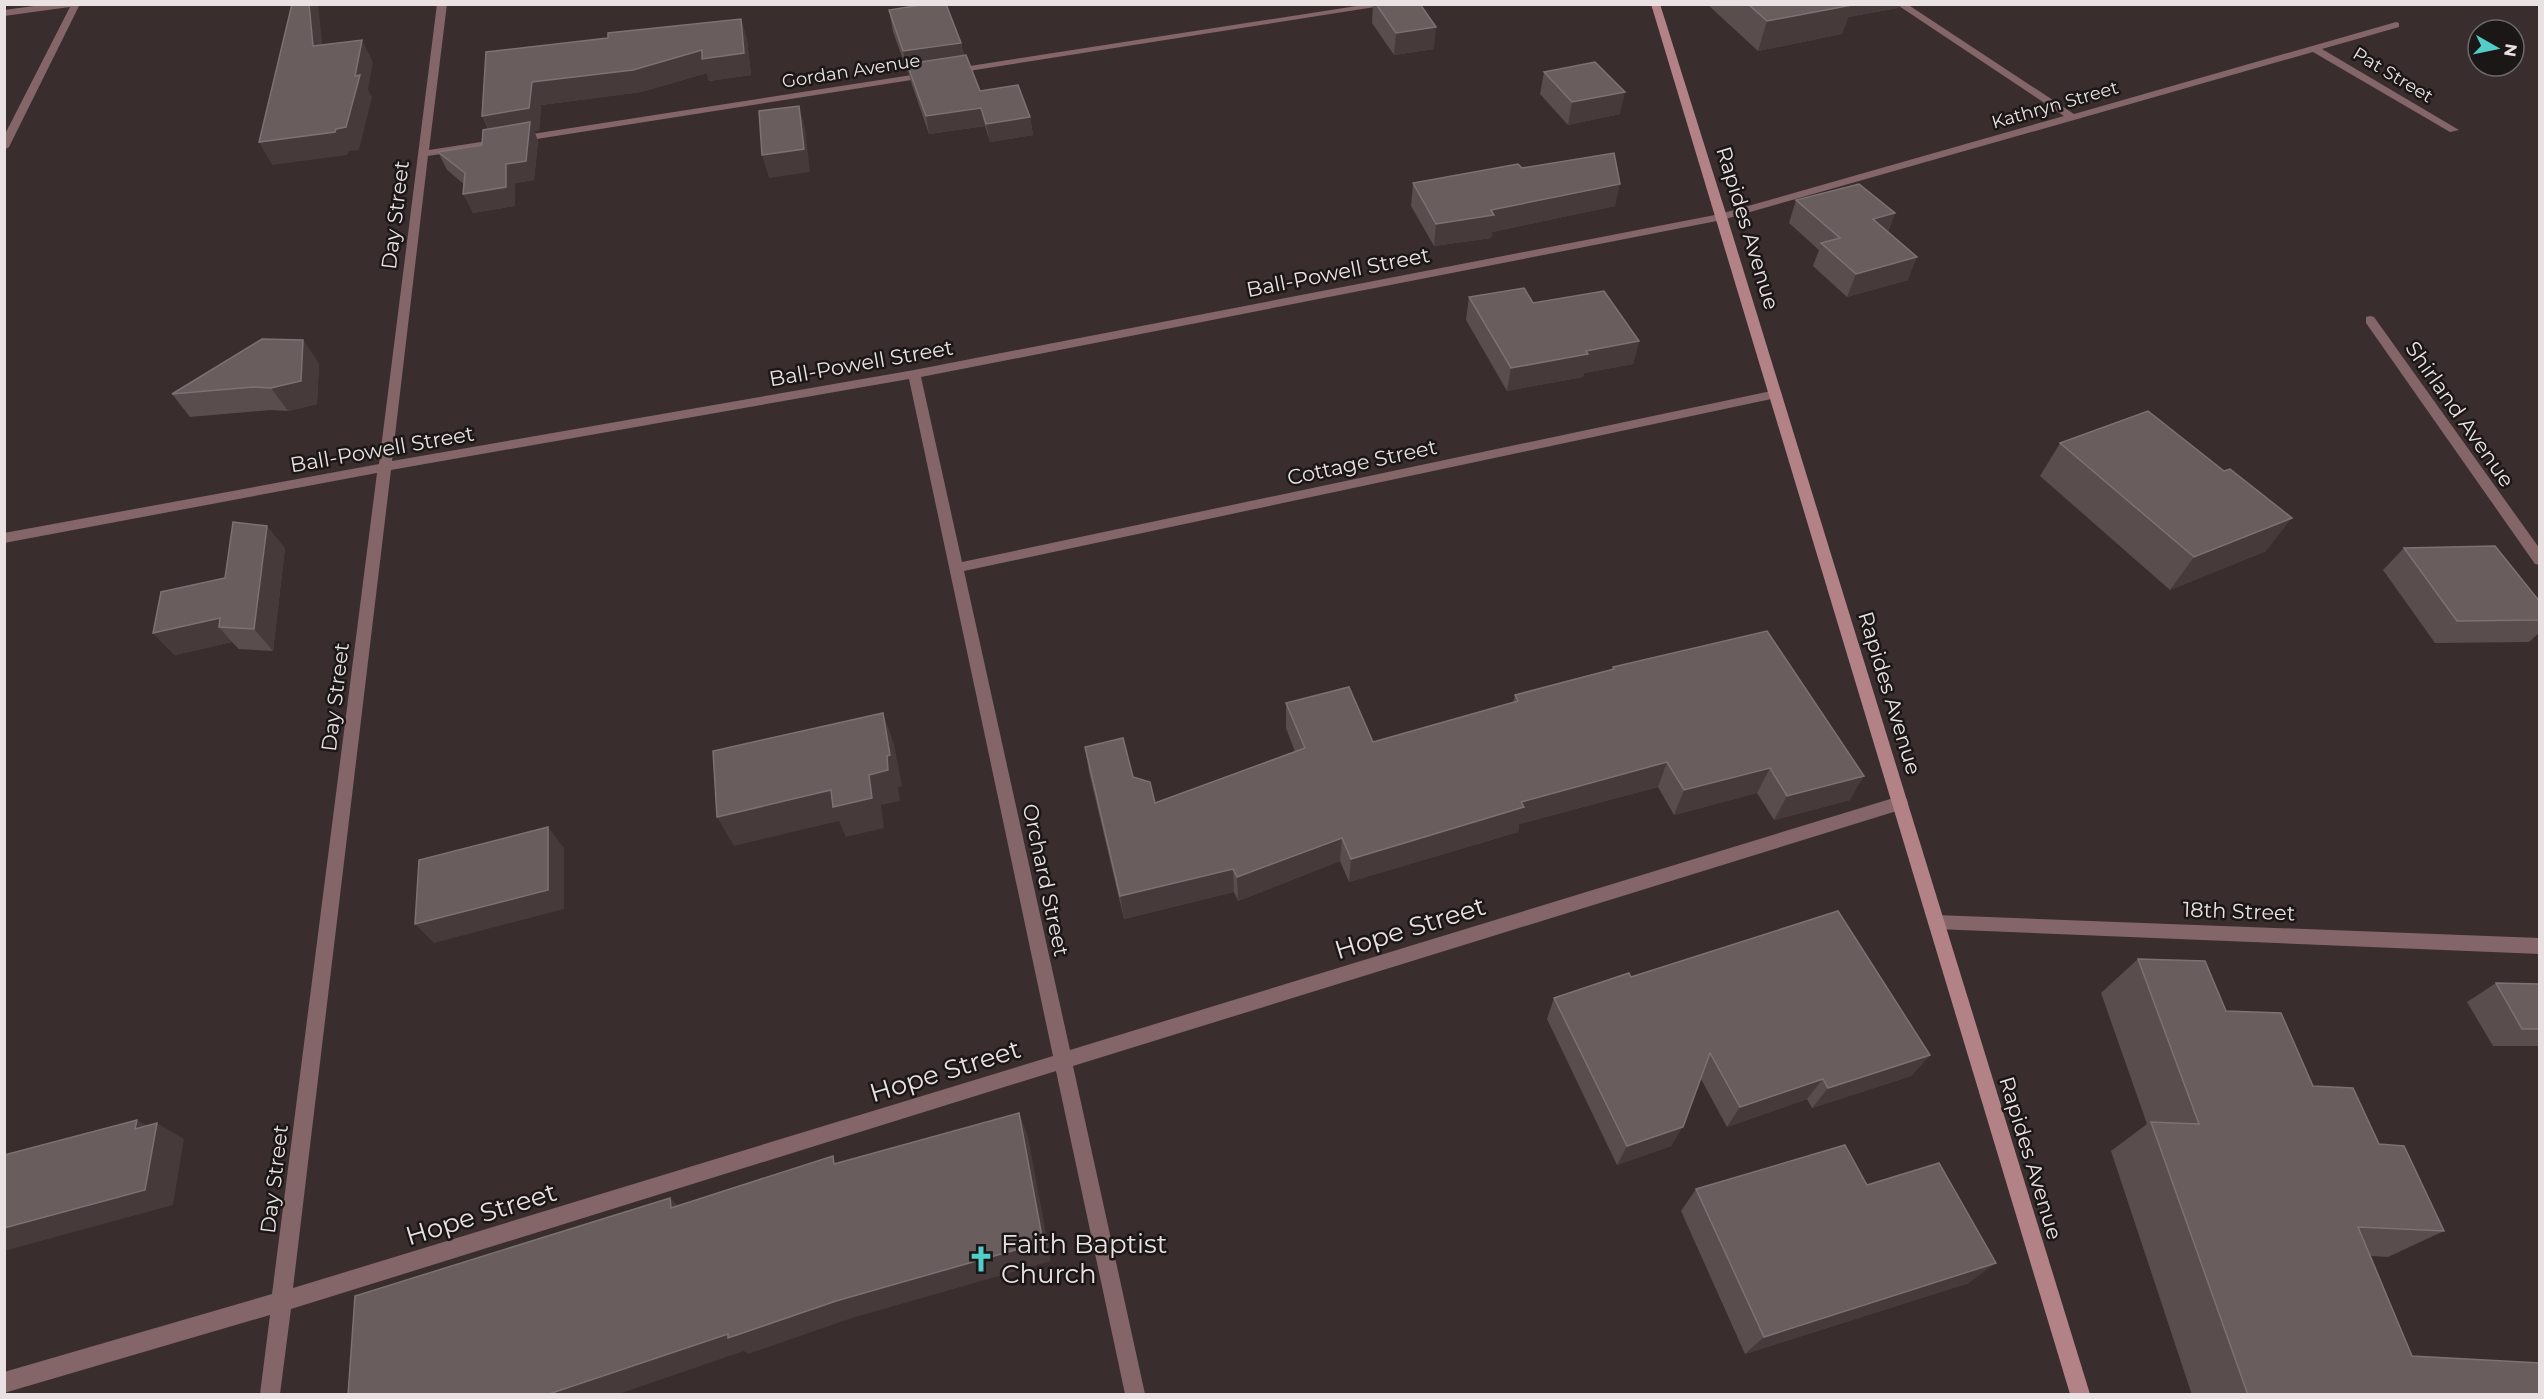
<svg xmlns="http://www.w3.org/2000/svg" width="2544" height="1399" viewBox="0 0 2544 1399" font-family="Montserrat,sans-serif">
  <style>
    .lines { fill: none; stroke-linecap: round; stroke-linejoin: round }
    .minor { fill: #846568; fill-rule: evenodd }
    .secondary { fill: #b38287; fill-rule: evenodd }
    .wall { fill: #594d4e }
    .shaded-wall { fill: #463a3b }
    .building { fill: #695d5e; stroke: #7d7273; stroke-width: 1.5 }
    .labels { text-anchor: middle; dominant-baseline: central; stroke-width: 5; stroke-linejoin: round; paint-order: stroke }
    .far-street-label { font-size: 18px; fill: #eae2e2; stroke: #1c1717 }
    .street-label { font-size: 21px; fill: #eae2e2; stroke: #1c1717 }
    .near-street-label { font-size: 26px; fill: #eae2e2; stroke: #1c1717 }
    .near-poi-label { font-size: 26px; fill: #eae2e2; stroke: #1c1717; text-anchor: start }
  </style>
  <rect width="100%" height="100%" fill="#392d2e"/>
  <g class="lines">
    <g class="minor">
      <path d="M49 4H80L9 147 4 150V136L70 7 4 16V10Z"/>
      <path d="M437 4H447L429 150 1369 4H1394L428 156 392 461 914 370 1720 214 2064 116 1896 4H1907L2074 114 2396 22 2399 23V27L2322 49 2459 130 2450 132 2313 52 1722 220 921 377 962 562 1776 390 1782 394 1776 398 964 571 1070 1050 1900 796 1906 798 1908 803 1906 808 1900 810 1073 1066 1145 1394H1125L1056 1071 291 1309 280 1394H260L270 1315 4 1393V1372L272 1294 377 473 4 543V533L379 464ZM909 379 1053 1056 293 1288 391 470Z"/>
      <path d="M2370 316 2374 317 2540 549V565L2535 564 2366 323V317Z"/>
      <path d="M1936 915 2540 938V954L1936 929 1930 927 1928 922 1930 917Z"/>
    </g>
    <path class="secondary" d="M1651 4H1660L1727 217 2090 1394H2070Z"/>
  </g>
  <g class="wall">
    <path d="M1373 4H1420L1434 49 1394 55 1372 23Z"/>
    <path d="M1707 4H1899L1898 8 1848 17 1842 34 1758 51Z"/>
    <path d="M889 10 961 43 964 56 980 91 1030 117 1033 135 990 142 985 126 929 134 911 82 909 73H908L893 32Z"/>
    <path d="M741 19 747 40 751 75 709 81 707 73 641 92 541 105 539 131H534L538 141 534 180 515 183V206L473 213 464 184 447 170 438 152 482 145 488 129 482 116 608 38Z"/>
    <path d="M1544 72 1620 114 1568 125 1540 94Z"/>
    <path d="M1522 168 1615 206 1492 232 1491 238 1434 246 1411 206 1413 183Z"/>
    <path d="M1796 200 1895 213 1888 232 1908 280 1847 297 1813 266 1819 250 1789 223Z"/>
    <path d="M1469 297 1533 303 1639 341 1633 364 1584 373 1583 377 1507 391 1466 320Z"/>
    <path d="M319 363 317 404 288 411 270 410 190 417 172 394Z"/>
    <path d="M2060 443 2266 551 2170 590 2040 476Z"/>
    <path d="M285 548 273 651 239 649 232 642 175 655 153 633 225 578Z"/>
    <path d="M2404 548 2540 602V632L2529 642 2435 643 2383 570Z"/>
    <path d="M1613 667 1850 800 1774 820 1757 793 1674 815 1658 787 1519 824 1518 832 1349 882 1340 861 1238 901 1234 892 1124 919 1089 772 1085 747 1133 777 1155 803 1295 752 1286 728V703L1373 742 1513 703 1515 695 1612 670Z"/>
    <path d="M2138 959 2226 1011 2379 1144 2444 1231 2388 1257 2371 1256 2412 1356 2540 1395H2192L2111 1151 2147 1124 2101 993Z"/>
    <path d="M1631 977 1930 1055 1911 1076 1812 1108 1807 1099 1727 1127 1701 1079 1671 1146 1617 1165 1547 1019 1554 998Z"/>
    <path d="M2496 983 2540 984V1046H2493L2467 1002Z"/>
    <path d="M1867 1185 1969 1283 1745 1354 1681 1211 1696 1189Z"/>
  </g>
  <g class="shaded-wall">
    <path d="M309 4H318L325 68 313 46Z"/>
    <path d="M1832 4H1899L1898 8 1848 17 1842 34 1758 51 1767 21Z"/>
    <path d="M741 19 747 40 751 75 709 81 707 73 641 92 541 105 539 131H534L538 141 534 180 515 183V206L473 213 463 194 493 138 482 116 532 82Z"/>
    <path d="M1436 27 1434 49 1394 55 1396 33Z"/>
    <path d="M362 40 373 62 368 90 372 97 359 150 349 151 347 155 272 165 259 142 355 76Z"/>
    <path d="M961 43 965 64H907L909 73H908L903 51Z"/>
    <path d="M1625 92 1620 114 1568 125 1572 102Z"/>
    <path d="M799 106 805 128 810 172 769 178 762 155Z"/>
    <path d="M981 108 985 126 929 134 926 116Z"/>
    <path d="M1030 117 1033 135 990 142 986 124Z"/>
    <path d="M1620 184 1615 206 1492 232 1491 238 1434 246 1436 224 1491 210Z"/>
    <path d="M1895 213 1886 236 1873 219Z"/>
    <path d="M1917 257 1908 280 1847 297 1856 274Z"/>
    <path d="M303 340 319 363 317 404 288 411 271 388Z"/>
    <path d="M1639 341 1633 364 1584 373 1583 377 1507 391 1511 368 1586 351Z"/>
    <path d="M2292 518 2266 551 2170 590 2194 557Z"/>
    <path d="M267 526 285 548 273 651 254 629Z"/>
    <path d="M220 618 219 627 232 642 175 655 153 633Z"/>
    <path d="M883 713 894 744 902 786 898 787 900 801 881 805 884 828 846 837 839 821 734 846 717 817 869 775 887 756Z"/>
    <path d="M1667 762 1658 787 1519 824 1518 832 1349 882 1351 859 1521 802Z"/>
    <path d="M1770 768 1757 793 1674 815 1684 790Z"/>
    <path d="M1864 776 1850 800 1774 820 1787 796Z"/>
    <path d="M548 827 564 848V909L434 943 415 924Z"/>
    <path d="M1342 838 1340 861 1238 901 1237 877Z"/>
    <path d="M1233 869 1234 892 1124 919 1120 896Z"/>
    <path d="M1930 1055 1911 1076 1812 1108 1828 1088Z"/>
    <path d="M1823 1079 1807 1099 1727 1127 1740 1107Z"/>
    <path d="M1019 1113 1028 1136 1051 1261 852 1318 748 1354 744 1351 616 1395H546Z"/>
    <path d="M137 1120 156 1131 157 1123 184 1139 173 1205 4 1251V1228L135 1129Z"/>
    <path d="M1683 1127 1671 1146 1617 1165 1627 1146Z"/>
    <path d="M670 1198 691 1218 671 1208Z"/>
    <path d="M1996 1263 1969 1283 1745 1354 1764 1337Z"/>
  </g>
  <g class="building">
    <path d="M292 4H309L313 46 362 40 355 76 360 75 346 127 336 129 335 132 259 142Z"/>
    <path d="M927 4H946L961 43 903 51 889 10Z"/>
    <path d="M1376 4H1420L1436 27 1396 33Z"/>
    <path d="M1748 4H1851L1852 5 1767 21Z"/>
    <path d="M741 19 744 53 702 59V50L633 70 532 82 529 108 482 116 486 52 608 38V33Z"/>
    <path d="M966 55 980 91 1018 85 1030 117 986 124 981 108 926 116 907 64Z"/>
    <path d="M1595 62 1625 92 1572 102 1544 72Z"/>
    <path d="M799 106 804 149 762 155 759 111Z"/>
    <path d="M530 122 526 161 506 164V187L463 194 465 173 438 152 482 145 483 130Z"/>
    <path d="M1614 153 1620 184 1491 210 1494 215 1436 224 1413 183 1518 164 1522 168Z"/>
    <path d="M1859 184 1895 213 1873 219 1917 257 1856 274 1821 243 1840 238 1796 200Z"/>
    <path d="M1524 288 1533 303 1604 291 1639 341 1586 351 1588 354 1511 368 1469 297Z"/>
    <path d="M262 339 303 340 301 381 271 388 253 387 172 394Z"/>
    <path d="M2148 411 2224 471 2230 469 2292 518 2194 557 2060 443Z"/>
    <path d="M233 522 267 526 254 629 219 627 220 618 153 633 161 592 225 578Z"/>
    <path d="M2495 546 2540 602V620L2457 621 2404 548Z"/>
    <path d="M1767 631 1864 776 1787 796 1770 768 1684 790 1667 762 1521 802 1524 807 1351 859 1342 838 1237 877 1233 869 1120 896 1085 747 1123 738 1133 777 1150 782 1155 803 1305 748 1286 703 1349 687 1373 742 1518 701 1515 695 1614 669 1613 667Z"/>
    <path d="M883 713 890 755 887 756 888 770 869 775 872 798 833 807 831 790 717 817 713 751Z"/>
    <path d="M548 827V890L415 924 419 860Z"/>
    <path d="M1838 911 1930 1055 1828 1088 1823 1079 1740 1107 1710 1053 1683 1127 1627 1146 1554 998 1629 973 1631 977Z"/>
    <path d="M2138 959 2205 961 2226 1011 2281 1013 2313 1086 2353 1088 2379 1144 2404 1146 2444 1231 2358 1227 2412 1356 2540 1363V1395H2248L2151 1122 2199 1124Z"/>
    <path d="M2496 983 2540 984V1029H2522Z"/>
    <path d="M1019 1113 1043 1242 836 1301 728 1338V1334L546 1395H348L355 1296 670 1198 671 1208 833 1156 834 1164Z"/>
    <path d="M137 1120 135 1129 157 1123 145 1190 4 1228V1155Z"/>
    <path d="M1845 1145 1867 1185 1939 1163 1996 1263 1764 1337 1696 1189Z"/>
  </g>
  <defs>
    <g id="church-bare" transform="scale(2.07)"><path d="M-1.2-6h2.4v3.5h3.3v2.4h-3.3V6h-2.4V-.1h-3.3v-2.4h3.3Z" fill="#53cdc9" stroke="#1c1717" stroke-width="2.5" paint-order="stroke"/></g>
  </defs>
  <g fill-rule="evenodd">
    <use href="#church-bare" x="981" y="1259"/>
  </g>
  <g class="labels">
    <g class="far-street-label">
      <text transform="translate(851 71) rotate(-9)">Gordan Avenue</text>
      <text transform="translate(2393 75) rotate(31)">Pat Street</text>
      <text transform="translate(2055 105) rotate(-16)">Kathryn Street</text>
    </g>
    <g class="street-label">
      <text transform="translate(395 215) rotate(-83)">Day Street</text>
      <text transform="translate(1748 228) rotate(73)">Rapides Avenue</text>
      <text transform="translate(1338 272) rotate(-11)">Ball-Powell Street</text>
      <text transform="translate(861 363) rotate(-10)">Ball-Powell Street</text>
      <text transform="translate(2460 414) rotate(55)">Shirland Avenue</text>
      <text transform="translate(382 449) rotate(-10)">Ball-Powell Street</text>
      <text transform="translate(1362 462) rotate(-12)">Cottage Street</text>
      <text transform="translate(1890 693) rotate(73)">Rapides Avenue</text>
      <text transform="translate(335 697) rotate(-83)">Day Street</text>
      <text transform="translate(1046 880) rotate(78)">Orchard Street</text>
      <text transform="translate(2239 911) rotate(2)">18th Street</text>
      <text transform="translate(2031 1158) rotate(73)">Rapides Avenue</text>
      <text transform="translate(274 1179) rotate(-83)">Day Street</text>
    </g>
    <g class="near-street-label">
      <text transform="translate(1410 928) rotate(-17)">Hope Street</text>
      <text transform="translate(945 1071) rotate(-17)">Hope Street</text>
      <text transform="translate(481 1214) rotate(-17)">Hope Street</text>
    </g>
    <g class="near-poi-label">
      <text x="1001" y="1244">Faith Baptist<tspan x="1001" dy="30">Church</tspan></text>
    </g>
  </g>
  <rect width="2544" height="1399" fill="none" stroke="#eae2e2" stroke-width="12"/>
  <g transform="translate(2496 48) rotate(99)"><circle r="28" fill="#1c1717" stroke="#6e6868" stroke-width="1.5"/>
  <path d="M0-4.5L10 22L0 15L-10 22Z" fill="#53cdc9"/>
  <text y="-9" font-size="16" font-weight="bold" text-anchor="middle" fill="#eae2e2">N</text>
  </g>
</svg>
